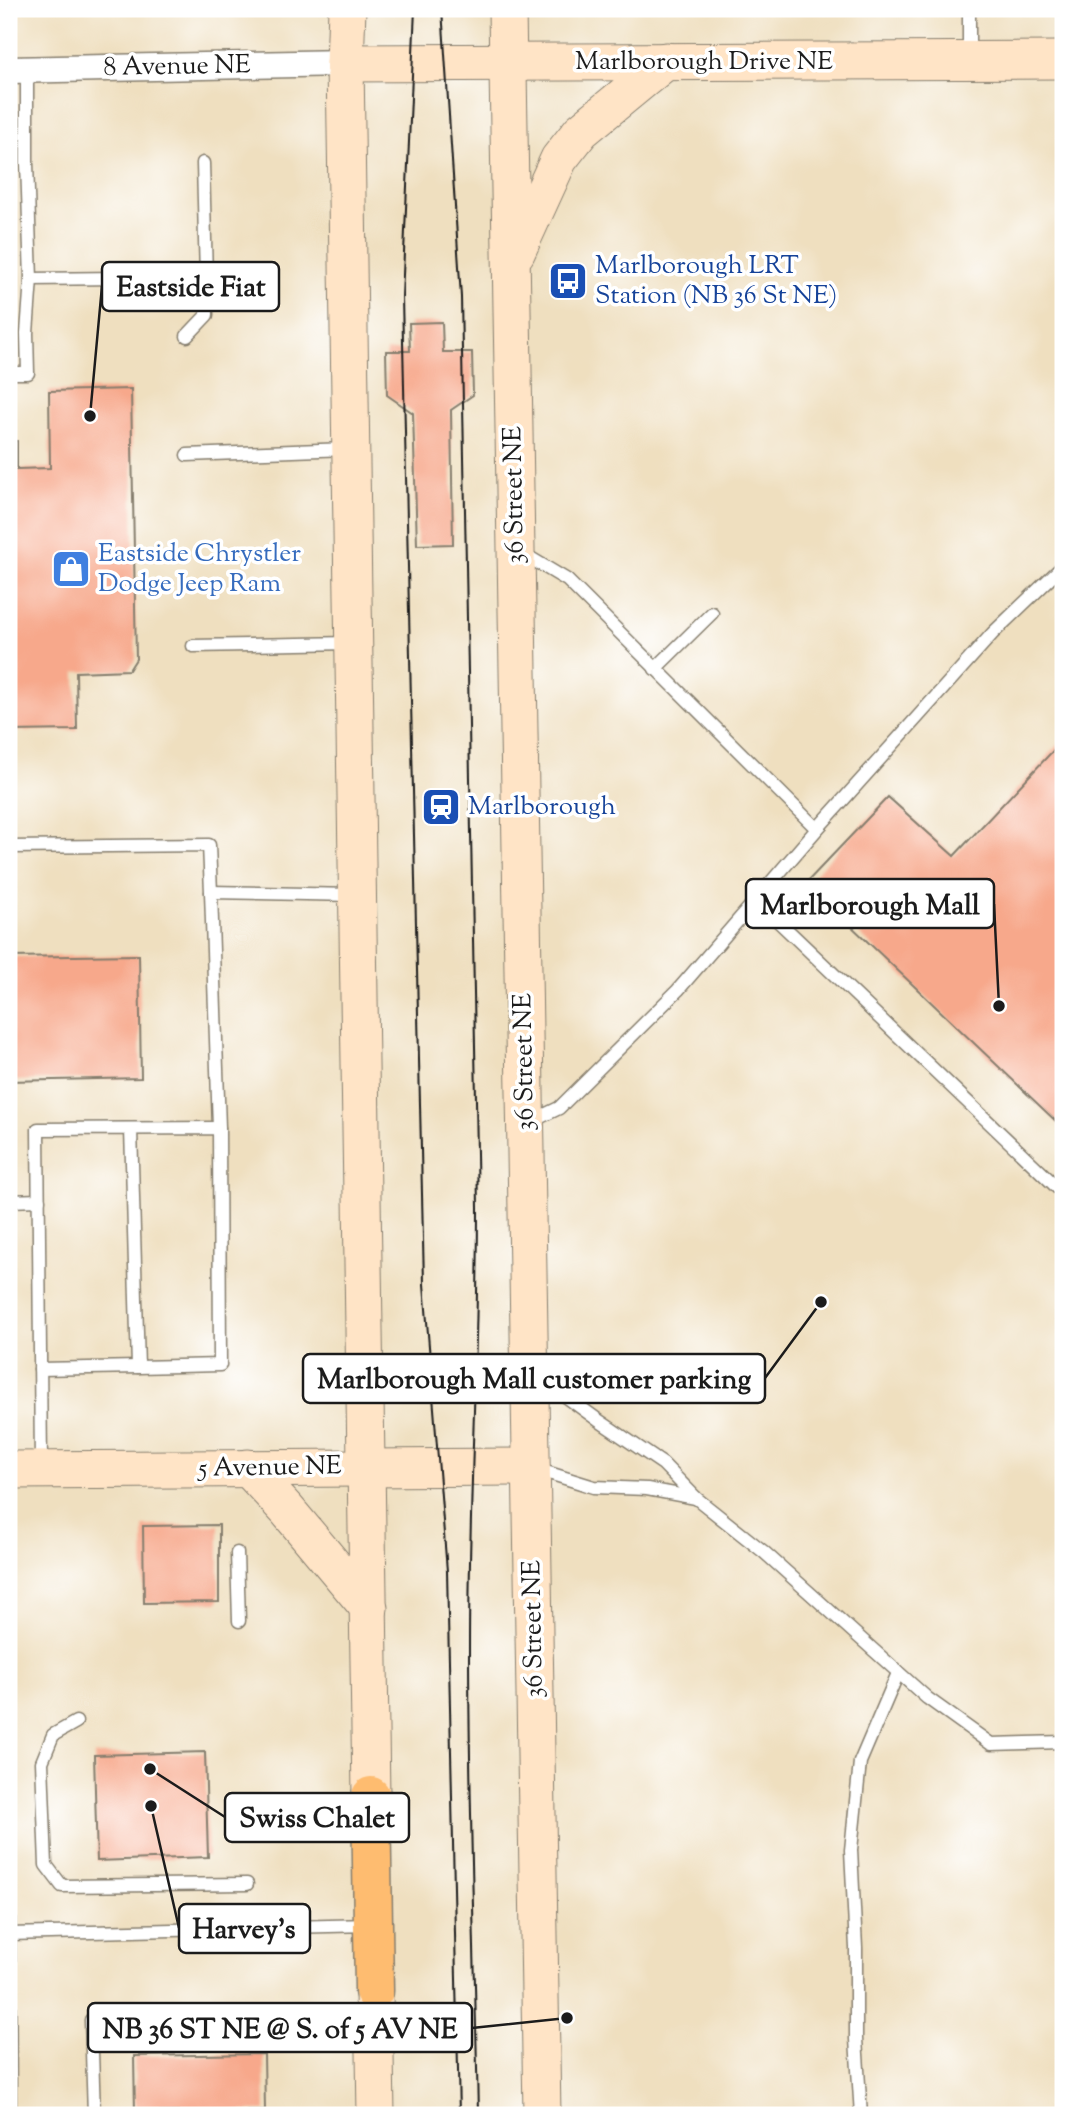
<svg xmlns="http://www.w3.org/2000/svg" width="1072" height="2124" viewBox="0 0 1072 2124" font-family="'Sorts Mill Goudy',serif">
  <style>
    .building { fill: #f7a88b }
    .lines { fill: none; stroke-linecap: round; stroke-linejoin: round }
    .lane-casing { stroke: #867e6e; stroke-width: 15 }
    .street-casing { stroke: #867e6e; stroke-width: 29 }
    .secondary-casing { stroke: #867e6e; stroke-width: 39 }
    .primary-casing { stroke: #867e6e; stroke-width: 41 }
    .lane { stroke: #fff; stroke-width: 12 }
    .street { stroke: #fff; stroke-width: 26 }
    .secondary { stroke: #ffe4c6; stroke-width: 37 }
    .primary { stroke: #febc70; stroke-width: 38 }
    .tram { stroke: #1c1c1c; stroke-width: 2 }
    .labels { text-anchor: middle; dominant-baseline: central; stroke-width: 7; stroke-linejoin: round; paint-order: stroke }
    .street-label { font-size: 26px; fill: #1c1c1c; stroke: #fff }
    .transit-label { font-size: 26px; fill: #164399; stroke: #fff; text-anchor: start }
    .shop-label { font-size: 26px; fill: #366cbe; stroke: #fff; text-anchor: start }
    .leader { fill: none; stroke: #1c1c1c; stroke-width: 2.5 }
    .callout-dot { fill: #1c1c1c; stroke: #fff; stroke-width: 2.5 }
    .callout { fill: #fff; stroke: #1c1c1c; stroke-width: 2.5 }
    .callout-label { font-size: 28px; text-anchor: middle; font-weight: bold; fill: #1c1c1c }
  </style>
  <rect width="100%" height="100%" fill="#fff"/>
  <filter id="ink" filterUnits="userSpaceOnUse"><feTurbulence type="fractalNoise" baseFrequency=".0143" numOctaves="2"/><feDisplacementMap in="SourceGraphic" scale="14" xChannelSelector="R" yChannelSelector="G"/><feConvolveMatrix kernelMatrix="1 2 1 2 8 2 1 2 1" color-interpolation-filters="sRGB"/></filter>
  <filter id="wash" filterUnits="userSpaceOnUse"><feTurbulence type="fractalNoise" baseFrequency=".00686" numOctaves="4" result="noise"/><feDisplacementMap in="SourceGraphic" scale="28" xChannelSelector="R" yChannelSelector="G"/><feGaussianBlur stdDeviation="1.57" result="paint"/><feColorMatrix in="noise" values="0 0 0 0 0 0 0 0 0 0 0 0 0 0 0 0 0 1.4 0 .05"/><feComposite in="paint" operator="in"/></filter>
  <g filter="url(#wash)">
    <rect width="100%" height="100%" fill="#efdfbf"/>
    <g id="blocks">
      <g class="building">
        <path d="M442 322 443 352H472L473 395 451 410 453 544 417 545 413 413 387 395 386 351H410L409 323Z"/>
        <path d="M131 389 136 659 129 670 76 672 77 730 9 731V441H17V469L50 468 49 391Z"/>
        <path d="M1063 740V1128L806 883 888 797 954 856Z"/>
        <path d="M139 955 141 1078 9 1081V957Z"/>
        <path d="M219 1525V1602L144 1603 143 1526Z"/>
        <path d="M205 1752 208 1857 97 1861 94 1755Z"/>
        <path d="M264 2054 265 2111 135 2113 134 2056Z"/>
        <path d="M813 2111 814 2115H721V2112Z"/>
      </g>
    </g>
  </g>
  <g filter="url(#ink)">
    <use href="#blocks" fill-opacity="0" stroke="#867e6e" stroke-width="2"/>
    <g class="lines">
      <g class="lane-casing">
        <g id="lane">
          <path d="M969 9V57"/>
          <path d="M31 279 206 277 203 163"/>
          <path d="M187 336 207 315 206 277"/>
          <path d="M9 373H28L27 333 31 279 27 163V70"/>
          <path d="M187 455 347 449"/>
          <path d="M522 553 567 580 817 829"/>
          <path d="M193 646 350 643"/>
          <path d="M655 669 712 613"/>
          <path d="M9 847 209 845 211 892"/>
          <path d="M756 900 1063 1193"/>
          <path d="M530 1122 559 1108 678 990 817 829 993 633 1063 566"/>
          <path d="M219 1128 211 892 353 895"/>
          <path d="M9 1201 39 1200"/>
          <path d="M40 1369 138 1367"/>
          <path d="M535 1374 598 1420 663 1464 696 1498 764 1552 927 1698 991 1744 1063 1742"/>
          <path d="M41 1466 38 1129 219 1128 220 1365 138 1367 131 1129"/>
          <path d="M536 1469 594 1487 647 1489 696 1498"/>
          <path d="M237 1553 239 1621"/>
          <path d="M76 1722 53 1735 42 1762 46 1865 62 1886 247 1884"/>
          <path d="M9 1901 10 2115"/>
          <path d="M9 1934 370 1925"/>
          <path d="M91 2020 94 2115"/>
          <path d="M861 2115 856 2039V1948L851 1850 860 1762 898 1673"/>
        </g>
      </g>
      <g class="street-casing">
        <path id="street" d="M9 70 345 63"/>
      </g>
      <g class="secondary-casing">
        <g id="secondary">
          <path d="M347 9 345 63 371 1796"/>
          <path d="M507 9 542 2115"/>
          <path d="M345 63 1063 60"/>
          <path d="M516 253 559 159 581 131 666 61"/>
          <path d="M248 1468 287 1510 369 1608"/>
          <path d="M9 1470 531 1467"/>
          <path d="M374 1991 376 2115"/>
        </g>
      </g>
      <g class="primary-casing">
        <path id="primary" d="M371 1796 374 1991"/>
      </g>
      <use href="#lane" class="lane"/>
      <use href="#street" class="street"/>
      <use href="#secondary" class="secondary"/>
      <use href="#primary" class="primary"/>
      <g class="tram">
        <path d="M415 9 402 297 424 1284 447 1571 459 2115"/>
        <path d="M442 9 461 297 478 1207C478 1354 469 1501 469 1648 469 1804 475 1960 478 2115"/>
      </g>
    </g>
  </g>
  <defs>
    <g id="bus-square" transform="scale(2.0125)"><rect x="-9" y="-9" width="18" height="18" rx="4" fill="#1a4fb4" stroke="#fff"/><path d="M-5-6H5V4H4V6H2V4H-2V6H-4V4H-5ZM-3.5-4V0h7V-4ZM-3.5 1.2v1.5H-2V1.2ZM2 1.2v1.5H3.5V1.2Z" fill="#fff"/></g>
    <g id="shop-square" transform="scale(2.0125)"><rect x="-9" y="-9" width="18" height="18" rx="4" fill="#3f7fe0" stroke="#fff"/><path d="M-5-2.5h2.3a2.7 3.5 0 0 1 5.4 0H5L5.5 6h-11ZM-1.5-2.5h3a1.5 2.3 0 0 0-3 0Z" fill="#fff"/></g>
    <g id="station-square" transform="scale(2.0125)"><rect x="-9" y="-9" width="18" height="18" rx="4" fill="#1a4fb4" stroke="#fff"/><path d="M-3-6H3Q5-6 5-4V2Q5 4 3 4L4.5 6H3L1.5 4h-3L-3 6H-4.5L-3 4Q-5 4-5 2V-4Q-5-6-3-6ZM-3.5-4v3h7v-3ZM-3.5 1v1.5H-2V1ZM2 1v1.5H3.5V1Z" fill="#fff"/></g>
  </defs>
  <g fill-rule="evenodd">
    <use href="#bus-square" x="568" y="281"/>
    <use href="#shop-square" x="71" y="569"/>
    <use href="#station-square" x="441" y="807"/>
  </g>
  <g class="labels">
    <g class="street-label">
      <text x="704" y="62">Marlborough Drive NE</text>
      <text transform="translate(177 67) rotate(-1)">8 Avenue NE</text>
      <text transform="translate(515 495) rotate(-91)">36 Street NE</text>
      <text transform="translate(525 1062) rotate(-91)">36 Street NE</text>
      <text transform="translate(270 1468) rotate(-1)">5 Avenue NE</text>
      <text transform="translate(534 1629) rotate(-91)">36 Street NE</text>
    </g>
    <g class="transit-label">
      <text x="595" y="266">Marlborough LRT<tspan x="595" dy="30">Station (NB 36 St NE)</tspan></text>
      <text x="468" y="807">Marlborough</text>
    </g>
    <g class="shop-label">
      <text x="98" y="554">Eastside Chrystler<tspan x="98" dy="30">Dodge Jeep Ram</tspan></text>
    </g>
  </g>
  <path class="leader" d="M90 416L102 286M999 1006L994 904M821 1302L765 1378M150 1769L225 1817M151 1806L179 1928M567 2018L472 2028"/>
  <g class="callout-dot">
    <circle cx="90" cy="416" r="7"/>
    <circle cx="999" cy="1006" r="7"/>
    <circle cx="821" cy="1302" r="7"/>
    <circle cx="150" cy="1769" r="7"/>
    <circle cx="151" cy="1806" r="7"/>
    <circle cx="567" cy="2018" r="7"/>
  </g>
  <g class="callout">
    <rect x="102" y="262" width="177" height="49" rx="7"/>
    <rect x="746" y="879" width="248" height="49" rx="7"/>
    <rect x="303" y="1354" width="462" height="49" rx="7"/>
    <rect x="225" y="1793" width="184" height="49" rx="7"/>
    <rect x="179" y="1904" width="131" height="49" rx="7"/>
    <rect x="88" y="2003" width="384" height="49" rx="7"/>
  </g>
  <g class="callout-label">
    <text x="191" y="296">Eastside Fiat</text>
    <text x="870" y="914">Marlborough Mall</text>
    <text x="534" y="1388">Marlborough Mall customer parking</text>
    <text x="317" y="1827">Swiss Chalet</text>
    <text x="244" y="1938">Harvey's</text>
    <text x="280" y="2038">NB 36 ST NE @ S. of 5 AV NE</text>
  </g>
  <rect width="1072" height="2124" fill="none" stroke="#fff" stroke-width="35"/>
</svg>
